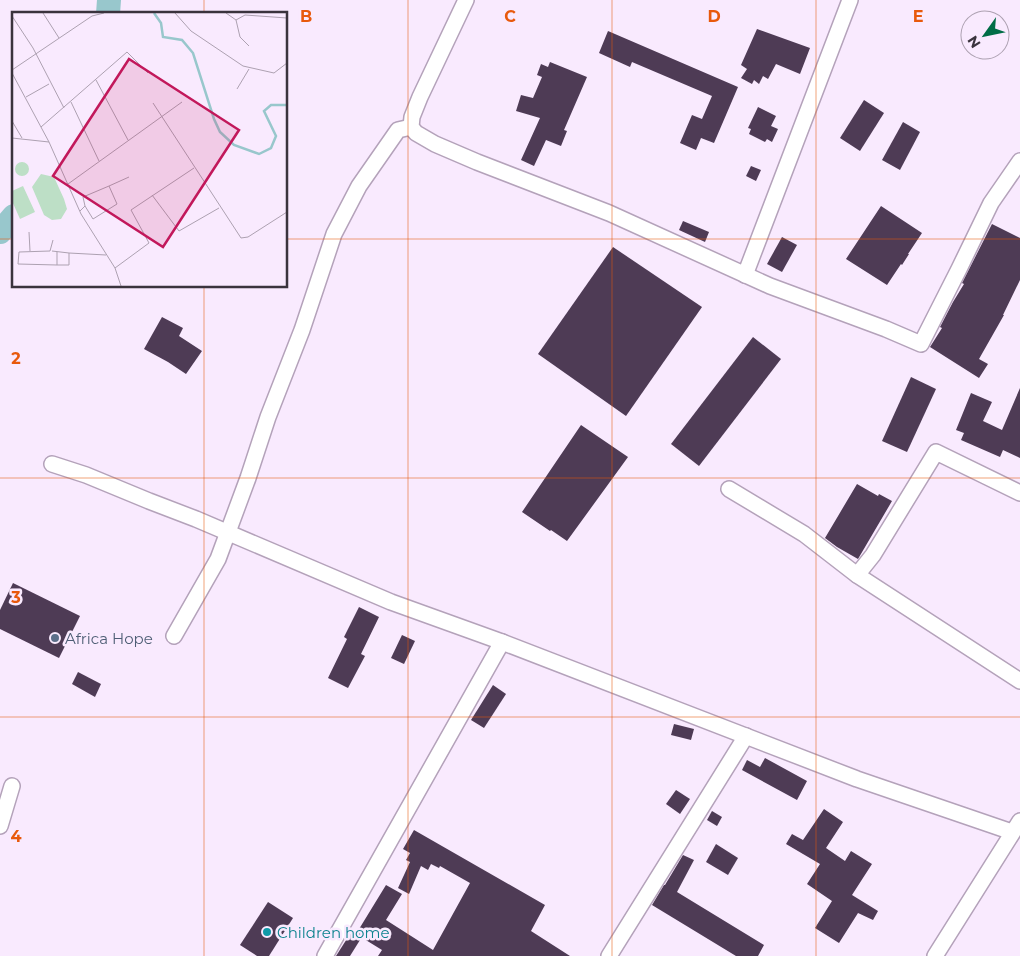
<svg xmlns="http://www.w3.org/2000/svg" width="1020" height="956" viewBox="0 0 1020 956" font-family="Montserrat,sans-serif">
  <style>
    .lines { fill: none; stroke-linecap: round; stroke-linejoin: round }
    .river { stroke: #98c7cc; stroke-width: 24 }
    .building { fill: #4e3b55 }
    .minor-casing { stroke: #b4a2ba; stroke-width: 18 }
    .minor { stroke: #fff; stroke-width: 15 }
    .grid { fill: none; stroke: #e8590c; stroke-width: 1; stroke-opacity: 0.55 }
    .service-dot { fill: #5c6f8a; stroke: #f9eafe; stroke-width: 2 }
    .culture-dot { fill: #0f9aa8; stroke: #f9eafe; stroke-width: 2 }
    .labels { text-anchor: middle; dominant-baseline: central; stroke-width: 5; stroke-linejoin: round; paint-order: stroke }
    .service-label { font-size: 15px; fill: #4e5e75; stroke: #f9eafe; text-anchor: start }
    .culture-label { font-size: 15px; fill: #0d838f; stroke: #f9eafe; text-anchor: start }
    .inset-river { fill: none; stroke: #98c7cc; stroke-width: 2.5 }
    .inset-road { fill: none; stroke: #ada1b1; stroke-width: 1 }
    .view { fill: #c2185b; fill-opacity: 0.15; stroke: #c2185b; stroke-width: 2.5 }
    .inset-edge { fill: none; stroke: #3a333d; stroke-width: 2.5 }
    .grid-label { font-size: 16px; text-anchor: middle; font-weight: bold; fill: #e8590c; stroke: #f9eafe; stroke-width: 5; stroke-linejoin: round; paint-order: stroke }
  </style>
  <rect width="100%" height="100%" fill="#f9eafe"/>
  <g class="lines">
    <g class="river">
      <path d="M108 14 109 0"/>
      <path d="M0 232 14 216"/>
    </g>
  </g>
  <g class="building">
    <path d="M757 29 810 48 800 74 776 64 768 79 763 76 759 84 754 80 752 84 741 78 747 69 741 65Z"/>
    <path d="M608 31 738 87 714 143 701 138 696 150 680 143 692 115 702 119 712 96 632 62 630 67 599 53Z"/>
    <path d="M550 62 587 77 564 130 567 131 561 146 546 140 534 166 521 160 540 118 516 111 521 95 533 98 542 77 537 75 541 64 548 67Z"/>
    <path d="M864 100 884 113 860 151 840 138Z"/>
    <path d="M758 107 776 116 771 126 778 129 772 142 767 139 765 142 749 134 751 129 748 128Z"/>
    <path d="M903 122 920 132 900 170 882 160Z"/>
    <path d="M751 166 761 170 756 181 746 176Z"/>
    <path d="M881 206 922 233 908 254H909L902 265 901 264 887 285 846 259Z"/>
    <path d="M683 221 709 232 705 242 679 230Z"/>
    <path d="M992 224 1020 238V280L1003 315H1004L979 359 988 364 979 378 930 347 942 328 940 327 953 302 964 284 962 283Z"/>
    <path d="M782 237 797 245 782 272 767 264Z"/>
    <path d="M613 247 702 307 626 416 538 354Z"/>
    <path d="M162 317 183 328 179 336 202 351 186 374 168 362 144 349Z"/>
    <path d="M753 337 781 359 699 466 671 444Z"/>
    <path d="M911 377 936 389 907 452 882 441Z"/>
    <path d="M1020 388V458L1003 450 1000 457 961 440 964 433 956 430 971 393 992 402 983 421 1002 430Z"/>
    <path d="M581 425 628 457 567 541 551 530 550 531 522 512Z"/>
    <path d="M857 484 878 496 879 494 892 501 858 559 837 547 825 538Z"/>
    <path d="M13 583 80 616 59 658 0 629V610Z"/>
    <path d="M359 607 379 617 361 654 365 656 348 688 328 678 347 639 344 637Z"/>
    <path d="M402 635 415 641 404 664 391 658Z"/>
    <path d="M78 672 101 684 95 697 72 684Z"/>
    <path d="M493 685 506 694 484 728 471 720Z"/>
    <path d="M674 724 694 729 691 740 671 735Z"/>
    <path d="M765 758 807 781 797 800 742 770 747 760 760 767Z"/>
    <path d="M676 790 690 799 680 814 666 804Z"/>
    <path d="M824 809 843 822 826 848 845 861 851 851 872 864 852 895 878 911 873 920 858 913 839 943 815 928 832 901 807 884 820 864 786 844 792 834 803 840Z"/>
    <path d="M712 811 722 817 717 826 707 820Z"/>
    <path d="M414 830 545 905 531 931 570 956H378L382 950 356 934 386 885 402 894 386 920 433 950 470 883 440 866 439 868 431 864 428 870 421 866 409 894 398 888 410 862 406 860 410 853 403 849Z"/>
    <path d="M716 844 738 858 728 875 706 862Z"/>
    <path d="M683 855 694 860 677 892 764 945 758 956H736L652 905 664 885H665Z"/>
    <path d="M268 902 293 918 269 956H257L240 945Z"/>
    <path d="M350 934 360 940 350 956H336Z"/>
  </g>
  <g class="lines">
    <g class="minor-casing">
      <g id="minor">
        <path d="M466 0 420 97 412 117 411 127 416 133 435 144 477 162 609 213 770 286 886 329 921 344 959 269 991 203 1020 161"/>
        <path d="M745 275 850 0"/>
        <path d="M52 464 86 475 149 501 196 519 391 602 502 642 857 779 1012 832"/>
        <path d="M729 489 804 534 857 575 873 555 936 452 1020 493"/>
        <path d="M857 575 1020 681"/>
        <path d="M174 636 218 559 248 478 268 417 302 330 334 234 359 186 398 130 411 127"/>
        <path d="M0 826 12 786"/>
        <path d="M325 956 502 642"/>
        <path d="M609 956 746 736"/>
        <path d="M935 956 1020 821"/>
      </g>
    </g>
    <use href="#minor" class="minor"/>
  </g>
  <path class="grid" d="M204 0V14M408 0V956M612 0V956M816 0V956M0 239H14M286 239H1020M204 286V956M0 478H1020M0 717H1020"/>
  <circle class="service-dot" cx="55" cy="638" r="5"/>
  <circle class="culture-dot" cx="267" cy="932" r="5"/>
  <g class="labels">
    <g class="service-label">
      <text x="65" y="638">Africa Hope</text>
    </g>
    <g class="culture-label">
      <text x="277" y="932">Children home</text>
    </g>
  </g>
  <g transform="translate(12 12)">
    <rect width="275" height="275" fill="#f9eafe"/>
    <path d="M3 157a7 7 0 1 1 14 0a7 7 0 1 1-14 0ZM29 162 42 165 52 187 55 197 49 207 40 208 32 203 20 175ZM11 174 23 200 8 207 0 189V179Z" fill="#bddfc6"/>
    <path class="inset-river" d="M142 1 149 11 151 25 170 28 181 41 202 107 208 120 222 133 247 142 259 136 264 124 252 99 259 93H275"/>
    <path class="inset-road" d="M31 1 47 26M163 1 179 19 231 54 262 61 275 51M214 1 224 8 233 3 275 6M0 4 21 36 52 96M224 8 228 25 237 34M0 58 80 4 92 1M0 61 37 130M84 68 116 128M225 77 237 57M14 85 37 72M59 90 87 149M141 91 229 226 236 225 275 200M0 109 10 126M29 115 115 40 136 61M0 126 37 130 69 202 103 256 109 274M56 172 170 90M140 183 167 219 207 196M73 194 71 185 97 174M68 199 73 194 81 207 105 192 97 174 117 165M17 220 18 239M41 228 38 239 7 240 6 252 45 253M40 239 57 241V253H45V240M57 241 94 243M103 256 137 231 119 198 182 156"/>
    <path class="view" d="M117 47 227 118 151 235 41 164Z"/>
    <rect width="275" height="275" class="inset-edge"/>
  </g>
  <g class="grid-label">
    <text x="306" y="22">B</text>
    <text x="510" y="22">C</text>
    <text x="714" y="22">D</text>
    <text x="918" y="22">E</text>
    <text x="16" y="364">2</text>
    <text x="16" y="603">3</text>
    <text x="16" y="842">4</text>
  </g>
  <g transform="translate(985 35) rotate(237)"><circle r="24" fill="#f9eafe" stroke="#ada1b1"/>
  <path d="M0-4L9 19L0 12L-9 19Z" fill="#006d46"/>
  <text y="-8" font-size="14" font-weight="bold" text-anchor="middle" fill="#3a333d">N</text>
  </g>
</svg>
